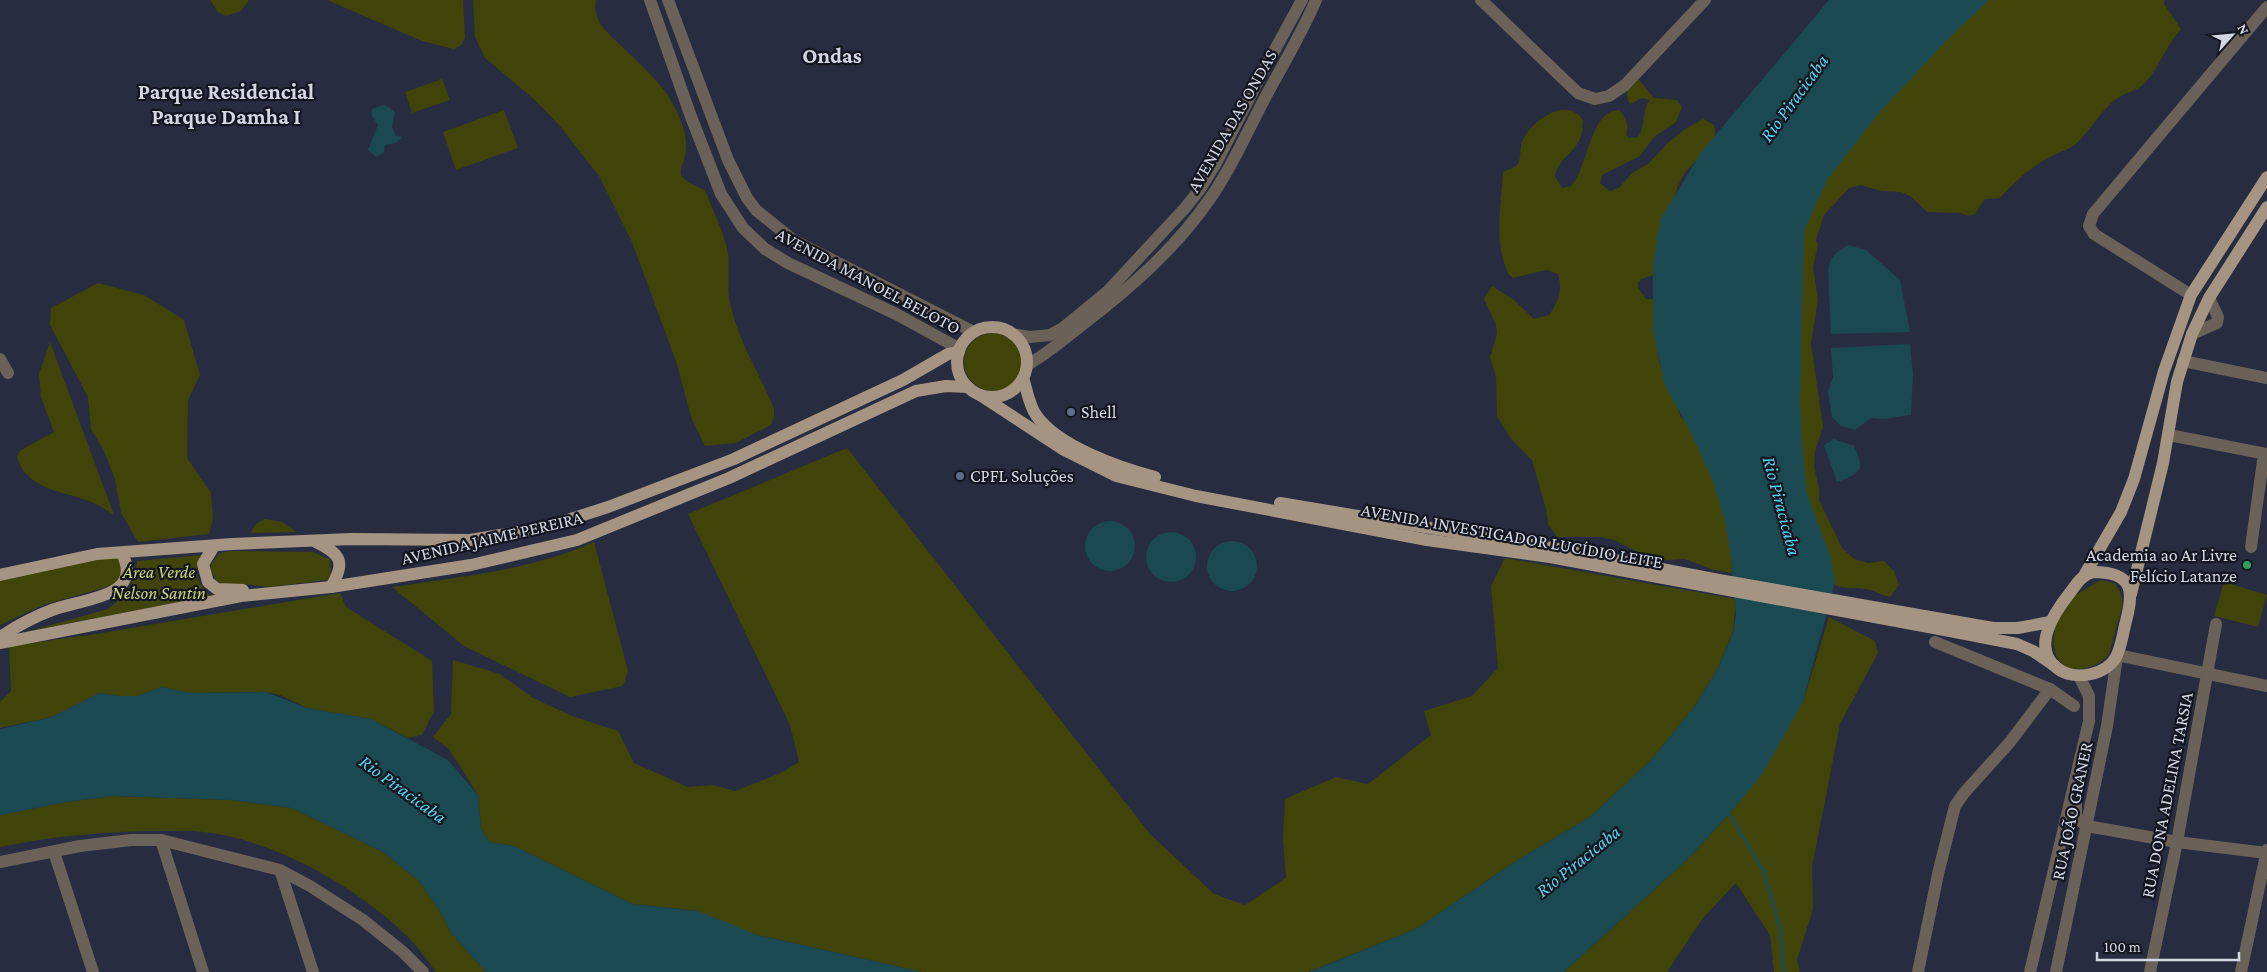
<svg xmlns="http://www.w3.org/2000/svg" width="2267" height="972" viewBox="0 0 2267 972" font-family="'Crimson Pro',serif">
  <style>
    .green { fill: #404408 }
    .water { fill: #1b4951 }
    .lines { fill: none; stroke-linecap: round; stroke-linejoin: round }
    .stream { stroke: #1b4951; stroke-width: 3 }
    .minor { stroke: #6a6158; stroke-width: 12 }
    .major { stroke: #a69482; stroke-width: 12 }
    .service-dot { fill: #5c6f8a; stroke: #13151f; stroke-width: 2 }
    .leisure-dot { fill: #2e9e5b; stroke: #13151f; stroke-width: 2 }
    .labels { text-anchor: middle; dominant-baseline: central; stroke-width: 4.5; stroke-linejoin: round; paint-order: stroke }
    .street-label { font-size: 18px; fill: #d3d7e5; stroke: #13151f }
    .poi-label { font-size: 18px; fill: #d3d7e5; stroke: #13151f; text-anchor: start }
    .park-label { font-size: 18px; font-style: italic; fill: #cdd479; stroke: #13151f }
    .water-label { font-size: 19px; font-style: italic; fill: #51d2e8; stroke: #13151f }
    .district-label { font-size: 22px; font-weight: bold; fill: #d3d7e5; stroke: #13151f }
  </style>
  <rect width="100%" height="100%" fill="#282c41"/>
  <g class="green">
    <path d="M210 0H249L241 11 226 16 218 12Z"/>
    <path d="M327 0H463L465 38 461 45 454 49 422 41Z"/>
    <path d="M473 0H596C591 25 616 39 631 55 643 67 657 80 667 94 676 108 685 126 686 143 687 172 665 173 705 190 713 211 724 231 728 254 730 272 726 290 731 307 740 345 760 374 774 409V417L771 425 736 443 705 446 691 417 677 364 632 242 599 176 559 125 536 101 485 58 475 37Z"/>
    <path d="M1977 0H2165L2164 4 2181 29C2166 45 2160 67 2145 83 2137 91 2127 92 2118 98 2101 109 2092 129 2077 143 2070 150 2058 152 2050 157 2030 168 2015 181 2000 198L1985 199 1975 214 1969 216 1960 213 1927 212 1912 197 1901 192 1881 191 1861 185 1849 188 1824 215 1816 240 1818 244 1813 267 1818 300 1811 343 1823 427 1815 451 1814 467 1819 488V500L1842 548 1854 559 1868 563 1884 561 1894 571 1899 585 1890 597C1880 595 1872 589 1866 589 1853 587 1849 590 1834 585L1781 411 1800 188Z"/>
    <path d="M442 79 450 100 412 113 405 92Z"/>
    <path d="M1635 80H1639L1654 98 1677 100 1682 107 1676 122 1654 137 1640 156 1602 175 1600 183 1610 191 1619 188 1632 173 1648 164 1669 142 1684 130 1703 119 1714 125C1720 146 1696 158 1685 173 1670 194 1664 248 1658 274L1641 279 1638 283V288L1646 299H1655L1659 362 1681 417 1687 422 1724 488 1733 573 1714 570 1685 559 1667 560 1648 557 1614 540 1600 537H1557L1548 524 1546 509 1532 460 1512 440 1497 416 1496 377 1490 357 1497 334 1496 325 1484 299 1492 286 1514 300 1534 319 1549 315C1559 300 1563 291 1558 274L1546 270 1513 278 1509 275C1493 242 1501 208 1503 172 1507 169 1514 169 1517 165 1522 159 1519 149 1522 142 1529 123 1566 94 1583 120 1582 125 1583 132 1581 136 1576 152 1558 159 1555 176L1562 188 1571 186C1588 170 1589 111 1619 110 1626 117 1629 125 1626 134L1629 138 1638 137C1646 127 1641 111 1650 100L1642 98 1630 104C1624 92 1626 89 1635 80Z"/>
    <path d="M504 110 518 148 456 170 443 132Z"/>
    <path d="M98 283 144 295 184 320 200 375 188 400 187 458 211 493 213 519 209 534 138 542 121 513 115 479 104 451 91 429 88 397 50 325 51 308Z"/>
    <circle cx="993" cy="362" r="29"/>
    <path d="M50 342 114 515C105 509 96 503 86 500 60 491 24 488 17 456L21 450 54 432 41 397 39 374Z"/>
    <path d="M847 448 1150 834 1214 894 1245 905 1286 878 1283 838 1285 799 1336 777 1368 784 1431 735 1424 711 1472 696 1498 668 1491 586 1505 558 1736 599 1733 632 1717 670 1695 706 1651 760 1590 817 1516 861 1416 929 1308 972H922L753 934 698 911 633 904 514 846 489 842 481 828 478 795 449 749 433 737 451 714 453 660 500 674 533 698 572 716 618 731 634 763 688 787 713 785 735 791 781 773 799 762 790 725 688 514Z"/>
    <path d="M265 519 282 522 297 532 250 533 257 523Z"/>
    <path d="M594 542 628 671 623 686 570 697 464 646 392 587C460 577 531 570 594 542Z"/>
    <path d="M230 551 313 552 330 559 331 574 328 580 269 587 244 584 225 585 216 581 212 572 211 564 220 553Z"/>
    <path d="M202 555C192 571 198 585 211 596L29 631 108 609 124 596 130 587 136 571 137 561Z"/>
    <path d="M111 557 118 558 122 562 121 576 117 583 104 588 43 605 0 625V577Z"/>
    <path d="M2101 580 2114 583C2128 599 2121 610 2116 629 2113 637 2112 647 2108 655 2106 659 2098 664 2093 666 2048 683 2045 630 2067 604 2076 593 2089 587 2101 580Z"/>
    <path d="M2224 582 2267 595 2258 627 2214 616Z"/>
    <path d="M340 593 346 607 432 661 434 711 422 735 408 738 371 719 307 708 280 695 266 692 190 693 161 687 138 696H119L100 693 52 717 0 728V702L11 691 9 646 96 634Z"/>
    <path d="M1829 617 1875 641 1878 653 1840 724 1812 867 1813 909 1797 960 1800 972H1774L1770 935 1736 883 1703 918 1667 972H1564L1690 857 1737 805 1803 702Z"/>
    <path d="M115 796 231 800 292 808 383 852 418 880 441 913 451 933 486 972H436C427 960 418 947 407 936 357 887 275 840 204 832 191 830 176 831 162 831 108 831 53 836 0 847V815L66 802Z"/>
  </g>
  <g class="water">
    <path d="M1829 0H1989L1947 40 1878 114 1827 180 1804 231 1800 403 1803 454 1807 494 1831 558 1835 582 1803 702 1763 773 1737 805 1690 857 1564 972H1309L1416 929 1516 861 1590 817 1651 760 1695 706 1717 670 1733 633 1736 614 1731 556 1725 522 1713 481 1692 435 1664 383 1653 331V264L1660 220 1702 151Z"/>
    <path d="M383 105 390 108 395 113 392 127 396 136 402 137 396 143 385 145 384 152 376 157 368 150 378 125 371 114 372 109Z"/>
    <path d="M1848 245 1866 250 1900 280 1910 332 1831 334 1828 269C1830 257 1837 251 1848 245Z"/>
    <path d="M1910 344 1913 374 1911 415 1884 419 1871 418 1855 430 1841 426 1832 417 1828 392 1833 377 1831 348Z"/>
    <path d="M1834 439 1854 446C1865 470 1862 473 1837 482L1824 445Z"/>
    <circle cx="1110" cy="546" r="25"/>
    <circle cx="1171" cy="557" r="25"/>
    <circle cx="1232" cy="566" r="25"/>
    <path d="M161 687 190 693 266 692 307 708 371 719 448 760 478 795 481 828 489 842 514 846 633 904 698 911 757 935 922 972H486L451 933 441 913 418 880 383 852 292 808 231 800 115 796 66 802 0 815V729L52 717 100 693 119 696H138Z"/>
  </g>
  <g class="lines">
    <path class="stream" d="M1727 810 1764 872 1780 928 1784 972"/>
    <g class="minor">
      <path d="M650 0 690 114 721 194 743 228 765 249 788 263 896 314 960 349"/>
      <path d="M668 0 728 160 747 198 756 210 793 240 974 332"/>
      <path d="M1481 0 1578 93 1595 99 1609 96 1625 85 1705 0"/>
      <path d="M2191 295 2094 234 2089 226 2093 214 2267 7"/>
      <path d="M1012 334 1030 337 1050 335 1063 328 1107 292 1185 208 1200 189 1216 163 1260 77 1302 0"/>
      <path d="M2192 334 2217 323 2218 317 2209 298"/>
      <path d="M0 359 8 373"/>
      <path d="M2183 361 2267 378"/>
      <path d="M1027 365C1047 354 1064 339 1082 325 1129 289 1175 249 1209 200 1232 167 1248 130 1267 94 1284 63 1302 33 1316 0"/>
      <path d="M2169 435 2267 454"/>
      <path d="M2251 547 2264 454"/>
      <path d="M1935 642 2050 689 2074 706"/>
      <path d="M2117 655 2267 686"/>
      <path d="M2076 797V818L2087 826 2177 842 2267 853"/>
      <path d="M161 840 203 972"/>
      <path d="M54 852 93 972"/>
      <path d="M0 862 80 846 131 840H161L280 870 310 886 363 920 403 952 423 972"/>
      <path d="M280 870 313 972"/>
      <path d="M1918 972 1938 874 1955 806 1964 793 2010 742 2050 689"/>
      <path d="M2030 972 2089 721V696L2079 676"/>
      <path d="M2056 972 2107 726 2117 657"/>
      <path d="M2150 972 2177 842 2216 624"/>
      <path d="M2241 972 2267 850"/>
    </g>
    <g class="major">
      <circle cx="992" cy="362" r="35"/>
      <path d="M1023 378C1027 390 1029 405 1036 415 1057 446 1120 468 1155 477"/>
      <path d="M980 395 1064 450 1116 476 1196 496 1427 540 1550 557 1950 631 2017 644 2033 651 2055 666"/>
      <path d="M1280 503 1557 549 1719 580 1993 628H2018L2050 622"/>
      <path d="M316 542C341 554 346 562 331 587"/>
      <path d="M214 546 203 564 208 582 217 589 243 590"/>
      <path d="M2093 572C2135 572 2134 592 2125 625 2123 635 2121 646 2117 655 2108 675 2074 682 2057 668 2031 648 2054 613 2069 594 2076 585 2081 575 2093 572Z"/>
      <path d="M2085 574 2121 512 2134 479 2164 371 2191 295 2267 177"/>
      <path d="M0 575 97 554 232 544 352 539 470 540 543 528 608 507 734 459 903 380 948 354 959 352"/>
      <path d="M2131 594 2163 463 2177 382 2192 334 2209 298 2267 207"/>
      <path d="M0 637C17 626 33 617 52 610 70 603 108 599 121 585 130 575 127 564 122 553"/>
      <path d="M0 643 241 596 331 587 471 565 577 540 729 478 916 391 946 386 968 387"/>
    </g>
  </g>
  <g class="service-dot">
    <circle cx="1071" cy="412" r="5"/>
    <circle cx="960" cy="476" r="5"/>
  </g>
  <circle class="leisure-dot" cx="2247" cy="565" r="5"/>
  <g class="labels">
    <g class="street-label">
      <text transform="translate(1232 121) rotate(-60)">AVENIDA DAS ONDAS</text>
      <text transform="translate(868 281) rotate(28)">AVENIDA MANOEL BELOTO</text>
      <text transform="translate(1512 536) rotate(10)">AVENIDA INVESTIGADOR LUCÍDIO LEITE</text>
      <text transform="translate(492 538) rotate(-13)">AVENIDA JAIME PEREIRA</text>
      <text transform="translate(2167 795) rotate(-79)">RUA DONA ADELINA TARSIA</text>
      <text transform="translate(2072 811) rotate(-78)">RUA JOÃO GRANER</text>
    </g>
    <g class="poi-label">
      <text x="1081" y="412">Shell</text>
      <text x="970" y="476">CPFL Soluções</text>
      <text x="2237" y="555" text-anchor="end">Academia ao Ar Livre<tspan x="2237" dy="21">Felício Latanze</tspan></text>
    </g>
    <g class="park-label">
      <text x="159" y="572">Área Verde<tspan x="159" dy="21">Nelson Santin</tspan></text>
    </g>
    <g class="water-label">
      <text transform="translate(1794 98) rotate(-54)">Rio Piracicaba</text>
      <text transform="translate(1782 506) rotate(75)">Rio Piracicaba</text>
      <text transform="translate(403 789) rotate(36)">Rio Piracicaba</text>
      <text transform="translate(1578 861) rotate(-39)">Rio Piracicaba</text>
    </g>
    <g class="district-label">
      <text x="832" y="55">Ondas</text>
      <text x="226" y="91">Parque Residencial<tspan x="226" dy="25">Parque Damha I</tspan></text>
    </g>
  </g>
  <g transform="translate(2232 35) rotate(63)" stroke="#13151f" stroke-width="4" paint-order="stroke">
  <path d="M0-4L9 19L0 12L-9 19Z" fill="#d3d7e5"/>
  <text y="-8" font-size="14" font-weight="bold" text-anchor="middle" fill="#d3d7e5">N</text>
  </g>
  <path d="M2097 952v8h142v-8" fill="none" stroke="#d3d7e5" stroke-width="2.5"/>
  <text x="2104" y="952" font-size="15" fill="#d3d7e5" stroke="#13151f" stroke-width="4" paint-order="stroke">100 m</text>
</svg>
